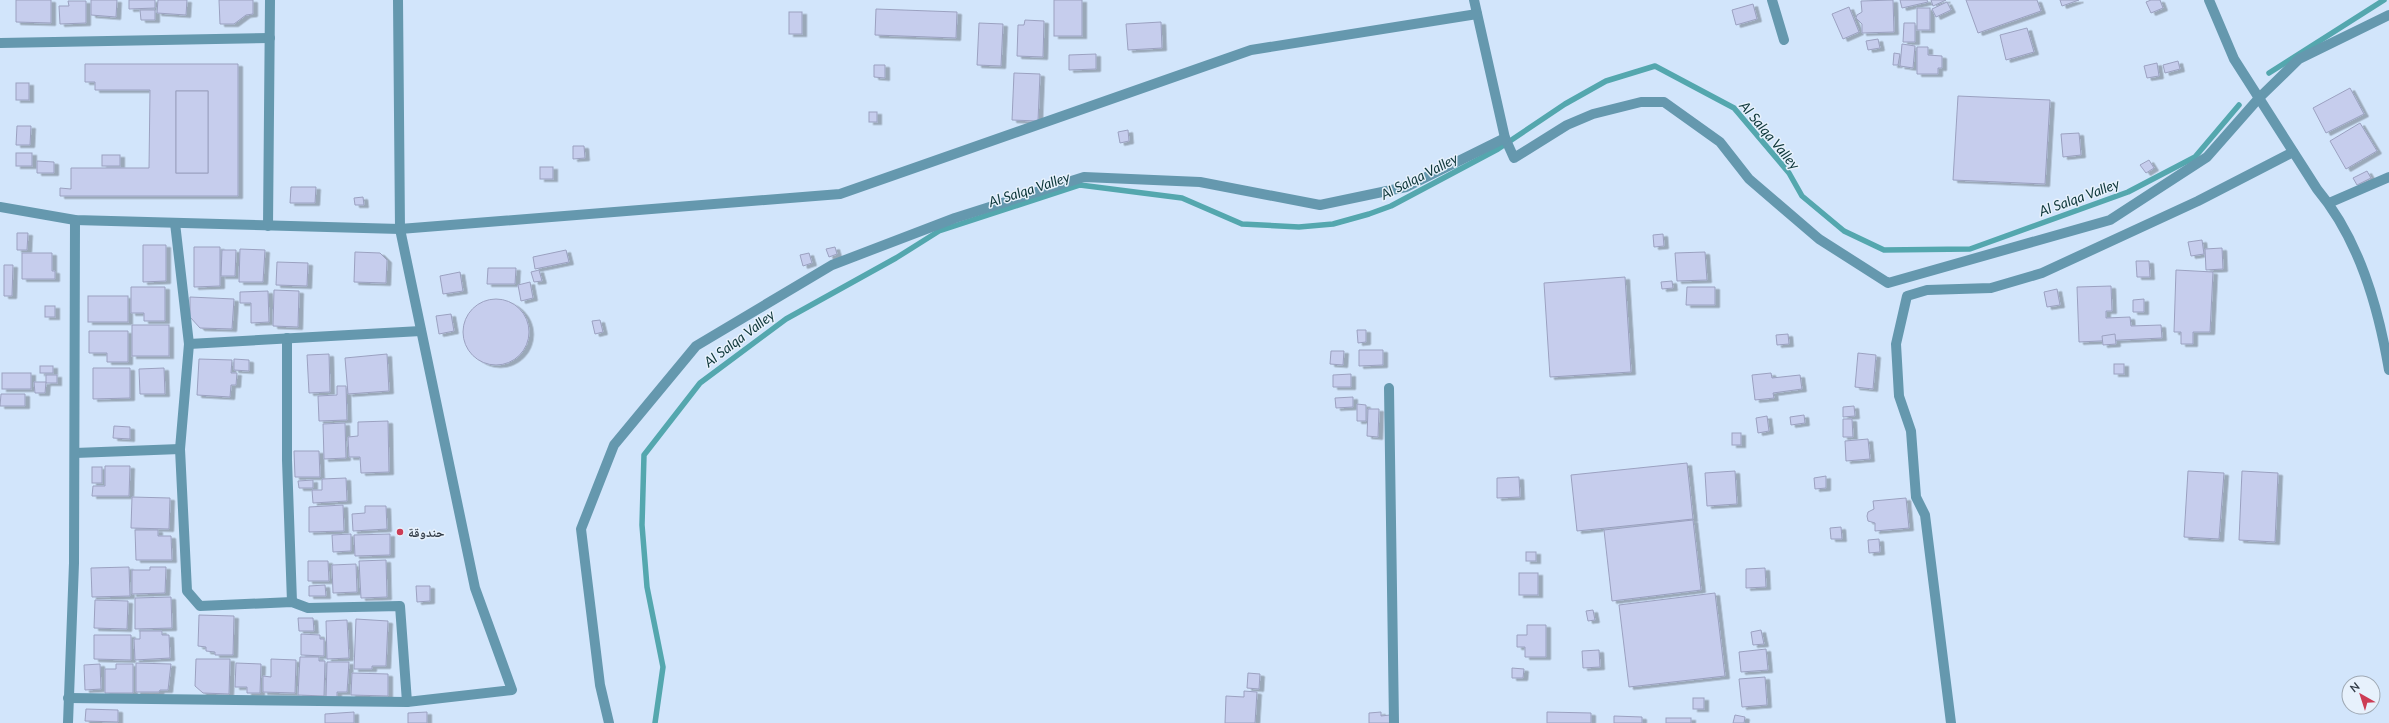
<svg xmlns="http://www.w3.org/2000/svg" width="2389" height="723" viewBox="0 0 2389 723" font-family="Lato,'Noto Naskh Arabic',sans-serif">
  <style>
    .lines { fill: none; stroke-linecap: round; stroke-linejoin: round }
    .stream { stroke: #54a7ae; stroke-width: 5.5 }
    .building { fill: #c6cded; stroke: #9ba1c0; fill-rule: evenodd; filter: url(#shadow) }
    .minor { stroke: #6598ae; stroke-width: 10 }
    .poi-dot { fill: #cc3c55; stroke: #e7f1fc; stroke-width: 1.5 }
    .labels { text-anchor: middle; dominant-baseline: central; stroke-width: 3; stroke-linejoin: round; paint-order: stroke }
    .poi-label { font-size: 13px; font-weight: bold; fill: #333d48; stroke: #e7f1fc; text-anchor: start }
    .water-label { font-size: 14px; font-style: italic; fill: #0d3639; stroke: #e7f1fc }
  </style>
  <defs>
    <filter id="shadow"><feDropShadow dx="4.5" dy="2.5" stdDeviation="0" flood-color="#0004"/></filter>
  </defs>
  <rect width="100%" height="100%" fill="#d2e5fb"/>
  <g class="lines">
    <g class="stream">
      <path d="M2269 73 2384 0"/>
      <path d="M655 723 663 667 647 587 642 525 644 455 700 383 786 319 896 258 939 231 1080 185 1182 198 1242 224 1299 227 1333 224 1369 214 1391 206 1498 149 1565 104 1606 81 1655 66 1734 108 1789 173 1802 196 1844 231 1884 250 1970 249 2128 192 2195 157 2239 105"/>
    </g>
  </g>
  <g class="building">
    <path d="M16 0H51V23L16 22Z"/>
    <path d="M91 0H117L116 17 91 15Z"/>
    <path d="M129 0H155V8L129 9Z"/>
    <path d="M158 0H187L186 15 157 13Z"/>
    <path d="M219 0H253V14L246 15 234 24H220Z"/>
    <rect x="1054" y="0" width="28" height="36"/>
    <path d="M1893 0 1894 32 1862 33V24L1856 18 1857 15 1862 12 1861 1Z"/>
    <path d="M1900 0H1927L1928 2 1902 8Z"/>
    <path d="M1931 0H1946L1933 6Z"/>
    <path d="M1966 0H2037L2041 11 1978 33Z"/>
    <path d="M2060 0H2079L2062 6Z"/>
    <path d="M2151 0H2160L2163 8 2151 13 2146 2Z"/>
    <path d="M68 1H86V23L60 24 59 6H69Z"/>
    <path d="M1947 2 1951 10 1936 17 1932 9Z"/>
    <path d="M1753 4 1757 19 1736 25 1732 10Z"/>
    <path d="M1849 7 1859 32 1843 39 1832 14Z"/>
    <rect x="1917" y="8" width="13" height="22"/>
    <path d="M876 9 957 12 956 38 875 35Z"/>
    <path d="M140 10H155V20H141Z"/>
    <rect x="789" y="12" width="13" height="22"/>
    <path d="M1025 20 1044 21 1043 57 1017 56 1018 25H1024Z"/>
    <path d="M1161 22 1162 48 1128 50 1126 24Z"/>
    <path d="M979 23 1003 24 1001 66 977 65Z"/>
    <path d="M1904 23H1915V42H1903Z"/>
    <path d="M2027 28 2034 52 2006 60 2000 35Z"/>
    <path d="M1878 39 1880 48 1868 50 1866 41Z"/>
    <path d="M1902 44 1915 46 1913 68 1900 66Z"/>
    <path d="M1917 47H1928V55L1942 56V68H1938V74H1917Z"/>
    <path d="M1894 53 1900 54 1898 65H1893Z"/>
    <path d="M1096 54V69L1069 70V55Z"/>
    <path d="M2178 61 2180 69 2165 73 2163 65Z"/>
    <path d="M2157 63 2159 76 2147 78 2144 66Z"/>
    <path d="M85 64H238V196H60V188L71 189V168H149L150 90H95V82H85ZM176 91H208V173H176Z"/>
    <path d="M874 65H885V78L874 77Z"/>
    <path d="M1014 73 1040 74 1038 121 1012 120Z"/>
    <rect x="16" y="83" width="13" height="17"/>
    <path d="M2350 88 2364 114 2326 133 2313 108Z"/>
    <rect x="176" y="91" width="32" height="82"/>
    <path d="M1958 96 2050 100 2045 184 1953 180Z"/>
    <rect x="869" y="112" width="8" height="10"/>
    <path d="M2360 123 2377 151 2346 169 2330 141Z"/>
    <path d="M17 126H31L30 145H16Z"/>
    <path d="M1128 130 1129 141 1120 143 1118 132Z"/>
    <path d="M2079 133 2081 155 2063 157 2061 134Z"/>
    <path d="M573 146H584L585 158 573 159Z"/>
    <rect x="16" y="153" width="16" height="13"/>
    <rect x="102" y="155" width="18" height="11"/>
    <path d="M2149 160 2154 168 2146 173 2140 165Z"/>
    <path d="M37 161 54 162V173H37Z"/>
    <rect x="540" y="167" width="13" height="12"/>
    <path d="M2367 171 2371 178 2357 185 2353 178Z"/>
    <path d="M291 187H316L315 203H290Z"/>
    <path d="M363 197 364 205H355L354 198Z"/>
    <path d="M17 233H28L27 250H17Z"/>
    <path d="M1663 234 1664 246 1654 247 1653 235Z"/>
    <path d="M2202 240 2204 254 2191 256 2188 242Z"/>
    <path d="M143 245H166V281L143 282Z"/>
    <path d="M194 247H220V286L194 287Z"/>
    <path d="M835 247 837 254 829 257 826 249Z"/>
    <path d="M2222 248 2223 269 2206 270 2205 249Z"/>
    <path d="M240 249 265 250 263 282H239Z"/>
    <path d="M222 250H236L235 276H221Z"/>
    <path d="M566 250 569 262 535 269 533 257Z"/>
    <path d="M355 252 380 253 387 260 386 283 354 282Z"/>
    <path d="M1705 252 1707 280 1677 281 1675 253Z"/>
    <path d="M22 253H52V271H55V279H22Z"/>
    <path d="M809 253 812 263 803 266 800 255Z"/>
    <path d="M2136 261H2149L2150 277H2137Z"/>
    <path d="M277 262 308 263 307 286 276 285Z"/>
    <path d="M4 265H13L12 296H4Z"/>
    <path d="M488 268H516L515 284H487Z"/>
    <path d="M539 270 542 281 534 282 531 272Z"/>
    <path d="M2176 270 2213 272 2210 332H2193V344H2181V332H2174Z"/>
    <path d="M460 272 463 291 443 294 440 276Z"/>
    <path d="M1625 277 1631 372 1550 377 1544 283Z"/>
    <path d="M1672 281 1673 288 1662 289 1661 282Z"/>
    <path d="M530 282 533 298 521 301 518 285Z"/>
    <path d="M2111 286 2112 311H2106V318L2130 317 2131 326 2161 325 2162 338 2079 342 2077 287Z"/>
    <path d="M131 287H165V321H144V313H131Z"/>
    <path d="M1687 287H1715V305H1686Z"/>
    <path d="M2057 289 2060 305 2047 307 2044 292Z"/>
    <path d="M274 290 299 291 298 327 273 326Z"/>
    <path d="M268 291 269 322 251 323V303H240V292Z"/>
    <rect x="88" y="296" width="40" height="26"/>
    <path d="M190 297 234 299 232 329 200 328 190 317Z"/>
    <path d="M2144 299V312H2133V300Z"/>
    <circle cx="496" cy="332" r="33"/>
    <rect x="45" y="306" width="10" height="11"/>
    <path d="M451 314 454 331 439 334 436 316Z"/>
    <path d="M600 320 603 332 595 334 592 321Z"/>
    <rect x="132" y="325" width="37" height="31"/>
    <path d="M1357 330H1366V342L1358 343Z"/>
    <path d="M89 331H128V362H107V353H89Z"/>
    <path d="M1788 334 1789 344 1777 345 1776 335Z"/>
    <path d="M2115 334 2116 344 2103 345 2102 336Z"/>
    <path d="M1359 350H1383V365L1359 366Z"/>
    <path d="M1331 351H1344L1343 365 1330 364Z"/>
    <path d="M1858 353 1876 355 1873 389 1855 387Z"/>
    <path d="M329 354 330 392 309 393 307 355Z"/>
    <path d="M387 354 389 391 348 394 345 358Z"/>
    <path d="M199 359 232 360 231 373H237L236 385H231L230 397 197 395Z"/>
    <path d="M234 359 249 360V371L234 370Z"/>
    <rect x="2114" y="364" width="10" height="10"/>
    <rect x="40" y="366" width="13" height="7"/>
    <path d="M93 368H130V398L93 399Z"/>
    <path d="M164 368 165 394H140L139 369Z"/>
    <rect x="2" y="373" width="29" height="16"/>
    <path d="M1771 373 1772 378 1800 375 1802 389 1773 393 1774 398 1755 400 1752 375Z"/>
    <path d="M1351 374V387H1333V375Z"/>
    <rect x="46" y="375" width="11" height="8"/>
    <path d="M34 382H46L45 393H35Z"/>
    <path d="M337 386H346L347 420 319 421 318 396 337 395Z"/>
    <path d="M1 394H25V406H0Z"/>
    <path d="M1353 397V407L1336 408 1335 398Z"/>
    <path d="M1357 404 1366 405V421H1357Z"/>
    <path d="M1854 406 1855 416 1843 417V407Z"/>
    <path d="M1368 409H1379L1378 437 1367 436Z"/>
    <path d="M1804 415 1805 423 1791 425 1790 417Z"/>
    <path d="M1767 416 1769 431 1758 433 1756 418Z"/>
    <path d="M1843 419H1852L1853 437H1843Z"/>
    <path d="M388 421 389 472 361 473 360 457H349L348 437 358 436V422Z"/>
    <path d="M345 423 346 458 324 459 323 424Z"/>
    <path d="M114 426 130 427V439L113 438Z"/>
    <rect x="1732" y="433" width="9" height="12"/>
    <path d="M1868 439 1870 459 1846 461 1845 441Z"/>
    <path d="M294 451H319L320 477H295Z"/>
    <path d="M1687 463 1693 519 1577 531 1571 475Z"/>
    <path d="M105 466H130L129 496H92L93 486H105Z"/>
    <rect x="92" y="467" width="10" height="16"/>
    <path d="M1735 471 1737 504 1707 506 1705 473Z"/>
    <path d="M2188 471 2224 473 2219 539 2184 537Z"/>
    <path d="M2242 471 2278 473 2275 542 2239 540Z"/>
    <path d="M1826 476V488L1815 489 1814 478Z"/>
    <path d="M1519 477 1520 497 1497 498V478Z"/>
    <path d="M346 478 347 501 313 503 312 490H322V479Z"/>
    <path d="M313 480V488H299L298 481Z"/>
    <path d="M132 497 170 498 169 529 131 528Z"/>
    <path d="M1906 498 1909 528 1875 531V523L1868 521 1867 516 1868 512 1874 509 1873 501Z"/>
    <path d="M343 505 344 531 309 532V507Z"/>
    <path d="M365 506H386L387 529 353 531 352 514 365 513Z"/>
    <path d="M1693 520 1701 590 1612 601 1604 530Z"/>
    <path d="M1841 527 1842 539H1831L1830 528Z"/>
    <path d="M135 530H158V536H171L172 560H136Z"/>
    <path d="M351 534V551L333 552 332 535Z"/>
    <path d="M390 534V555L355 556 354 535Z"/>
    <path d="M1879 539 1880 552 1869 553 1868 540Z"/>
    <rect x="1526" y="552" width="10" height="9"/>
    <path d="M386 560 387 597 361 598 359 561Z"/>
    <path d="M308 561H328L329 581H308Z"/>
    <path d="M356 564 357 592 333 593 332 565Z"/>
    <path d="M129 567 130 596 92 597 91 568Z"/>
    <path d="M150 567H166L165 593 132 594V570H150Z"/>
    <path d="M1765 568 1766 587 1746 588V569Z"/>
    <rect x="1519" y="573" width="19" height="22"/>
    <path d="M325 585 326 596H309V586Z"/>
    <path d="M416 586H430V601L417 602Z"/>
    <path d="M1715 593 1725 676 1629 687 1619 605Z"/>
    <path d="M171 597 172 628 135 629V598Z"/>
    <path d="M95 600 128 601 127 629 94 628Z"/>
    <path d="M1593 610 1595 620 1588 621 1586 611Z"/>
    <path d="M199 615 234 616 233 655H215V652L206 651V647L198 646Z"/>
    <path d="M298 618H313L314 631H299Z"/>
    <path d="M356 619 388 621 386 666H372V669H354Z"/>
    <path d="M347 620 349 658 327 659 326 621Z"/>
    <path d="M1527 625H1546V657H1525V647H1517V635H1527Z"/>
    <path d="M1761 630 1764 644 1753 645 1751 632Z"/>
    <path d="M140 631H162V635H169L170 658 135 660 134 639H140Z"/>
    <path d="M301 634 320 635V639H324V656L301 655Z"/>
    <path d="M94 635H131V660L94 659Z"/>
    <path d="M1766 649 1768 670 1741 672 1739 652Z"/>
    <path d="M1599 650 1600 667 1583 668 1582 651Z"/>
    <path d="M300 657H319V661H325L324 696 298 695Z"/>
    <path d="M196 659H230L229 694 203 693 195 686Z"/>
    <path d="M271 659 296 660 295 693 263 692V676L271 677Z"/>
    <path d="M327 662H349L347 692H337V697H326Z"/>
    <path d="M136 663 171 664 168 690H160L159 692H136Z"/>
    <path d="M236 663 261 664 260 693H247V687H235Z"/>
    <path d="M100 664 101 689 85 690 84 665Z"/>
    <path d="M116 664H133V693H105V669H116Z"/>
    <path d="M1512 668 1524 669 1523 678H1512Z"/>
    <path d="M352 673 388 674V696L351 695Z"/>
    <path d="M1248 673 1260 674 1259 689 1247 688Z"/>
    <path d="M1765 677 1767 705 1742 707 1739 679Z"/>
    <path d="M1244 691 1257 692 1255 723H1225L1226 696 1244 697Z"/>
    <rect x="1693" y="698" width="11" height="11"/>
    <path d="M86 709 118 710V722L85 721Z"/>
    <path d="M354 712V723H325V714Z"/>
    <path d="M427 712V723H408V713Z"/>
    <path d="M1381 712V716L1390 715 1391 723H1369V713Z"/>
    <path d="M1547 712 1591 713V723H1547Z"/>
    <path d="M1735 715 1745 717 1744 723H1733Z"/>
    <path d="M1614 716 1642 717V723H1614Z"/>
    <rect x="1666" y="718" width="25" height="5"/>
  </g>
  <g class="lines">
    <g class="minor">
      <path d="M1474 0 1505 138 1514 158 1567 125 1593 114 1641 102H1664L1720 142 1749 179 1819 239 1888 283 2110 220 2207 157 2259 98 2299 59 2389 15"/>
      <path d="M1772 0 1784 40"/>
      <path d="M2209 0 2234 59 2317 189C2359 239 2378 306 2389 370"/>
      <path d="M0 43 270 38"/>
      <path d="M2329 203 2389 177"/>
      <path d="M0 207 75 220 400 229 840 194 1251 50 1477 14"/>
      <path d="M175 223 189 344 180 449 187 591 200 606 292 602 308 608 400 606 407 702"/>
      <path d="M268 226 270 0"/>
      <path d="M287 338V460L292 602"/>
      <path d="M189 344 421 331"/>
      <path d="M1389 388 1394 723"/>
      <path d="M75 453 180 449"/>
      <path d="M68 698 407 702 512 690 475 588 400 229 398 0"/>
      <path d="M68 723 74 563 75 220"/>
      <path d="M609 723 600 685 581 529 614 445 696 346 832 265 955 218 1084 177 1200 182 1320 205 1406 187 1505 138"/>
      <path d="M1951 723 1925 515 1916 497 1911 431 1899 396 1896 344 1907 296 1927 290 1991 288 2042 273 2198 201 2293 152"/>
    </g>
  </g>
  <circle class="poi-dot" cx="400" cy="532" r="4"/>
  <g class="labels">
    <g class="poi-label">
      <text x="408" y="532">حندوقة</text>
    </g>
    <g class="water-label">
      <text transform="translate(1770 135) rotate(50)">Al Salqa Valley</text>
      <text transform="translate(1419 176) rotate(-27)">Al Salqa Valley</text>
      <text transform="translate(1029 189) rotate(-18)">Al Salqa Valley</text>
      <text transform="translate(2079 197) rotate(-20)">Al Salqa Valley</text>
      <text transform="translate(739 338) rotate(-37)">Al Salqa Valley</text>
    </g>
  </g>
  <g transform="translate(2361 695) rotate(321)"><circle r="19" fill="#e7f1fc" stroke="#9fa9b4"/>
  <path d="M0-3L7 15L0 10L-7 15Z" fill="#cc3c55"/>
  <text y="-6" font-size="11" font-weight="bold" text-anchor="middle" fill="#333d48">N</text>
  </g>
</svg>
